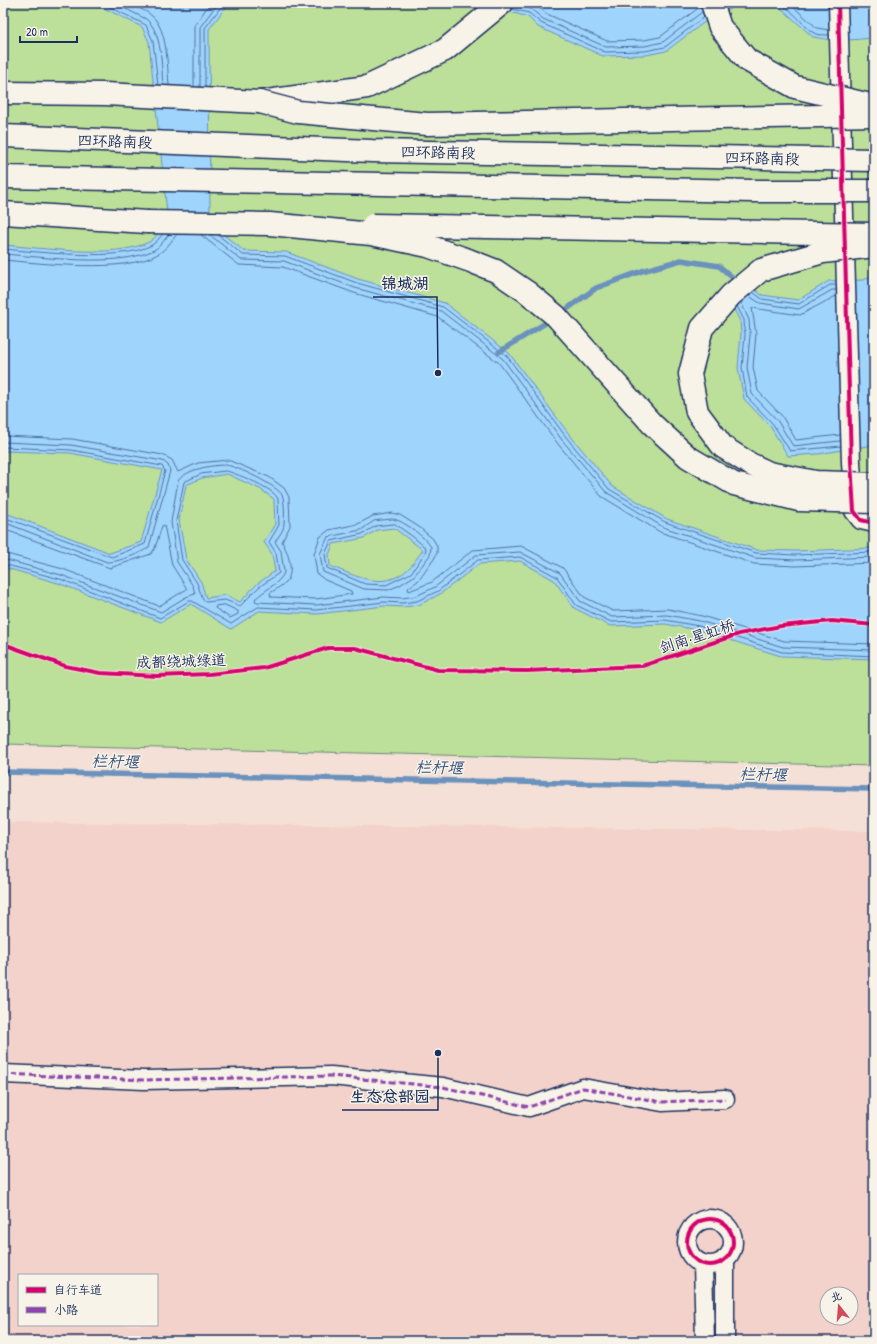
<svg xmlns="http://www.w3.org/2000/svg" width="877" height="1344" viewBox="0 0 877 1344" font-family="'Patrick Hand','LXGW WenKai TC',sans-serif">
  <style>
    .built { fill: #f3d2cb; fill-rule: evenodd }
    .green { fill: #bcdf99; stroke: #6c877c }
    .water { fill: #9fd4fd; stroke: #6a92bd; fill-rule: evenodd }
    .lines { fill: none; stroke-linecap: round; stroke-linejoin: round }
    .shore { stroke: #50719e; stroke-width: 1 }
    .stream { stroke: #6a92bd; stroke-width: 5.5 }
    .street-casing { stroke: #1b2f5e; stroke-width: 21 }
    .highway-casing { stroke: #1b2f5e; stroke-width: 25 }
    .street { stroke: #f7f3e8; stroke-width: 18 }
    .highway { stroke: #f7f3e8; stroke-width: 22 }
    .highway-bridge-casing { stroke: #1b2f5e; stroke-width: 25; stroke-linecap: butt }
    .highway-bridge { stroke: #f7f3e8; stroke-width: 22 }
    .quiet { stroke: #8e44ad; stroke-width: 3; stroke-dasharray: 6 3; stroke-linecap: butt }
    .cycleway-casing { stroke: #f7f3e8; stroke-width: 6 }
    .cycleway { stroke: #d6006c; stroke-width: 4 }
    .labels { text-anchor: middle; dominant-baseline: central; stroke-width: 3; stroke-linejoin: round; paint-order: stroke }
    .street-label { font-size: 15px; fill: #1b2f5e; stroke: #f7f3e8 }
    .water-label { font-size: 16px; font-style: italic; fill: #35507e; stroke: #f7f3e8 }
    .leader { fill: none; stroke: #1b2f5e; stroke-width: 1.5 }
    .callout-dot { fill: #1b2f5e; stroke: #f7f3e8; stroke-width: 1.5 }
    .callout-label { font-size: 16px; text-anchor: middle; font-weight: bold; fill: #1b2f5e; stroke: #f7f3e8; stroke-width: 3; stroke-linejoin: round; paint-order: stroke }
  </style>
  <rect width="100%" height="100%" fill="#f5e0d7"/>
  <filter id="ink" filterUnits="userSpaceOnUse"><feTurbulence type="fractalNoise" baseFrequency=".025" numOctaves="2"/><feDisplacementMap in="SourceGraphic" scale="8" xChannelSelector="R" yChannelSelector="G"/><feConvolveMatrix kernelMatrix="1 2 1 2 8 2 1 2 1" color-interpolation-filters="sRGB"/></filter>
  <g filter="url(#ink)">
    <path class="built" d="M3 822 874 831V1341H3ZM19 1275H157V1325H19ZM827 1294H851V1318H827Z"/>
    <path class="green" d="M3 3H874V766L3 744Z"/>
    <g class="water">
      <path d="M72 3H229L209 29 210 219 213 226 244 251 286 252 358 279 445 303 509 353 569 434 612 486 667 519 757 550 795 551 874 548V659L781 656 698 630 665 624 610 626 574 608 554 580 520 561 479 564 440 594 419 605 403 607 384 606 317 614 259 611 231 629 191 604 161 622 58 583 3 567V512L110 553 141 542 162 470 70 453 3 451V245C43 248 114 259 149 242 156 238 163 228 168 222L149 42 142 27 104 8ZM227 474 260 489 274 499 275 524 264 542 272 554 275 571 257 584 240 602 226 595 206 598 201 582 186 559 179 520 186 485 202 478ZM394 528 423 550C418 556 413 565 407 570 383 591 356 576 330 566L329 555 333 544 364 538 377 530Z"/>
      <path d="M499 3H744L710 18 666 51 646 55 603 56 538 27 528 17 503 10Z"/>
      <path d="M763 3H874V38L837 41 813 37 781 8Z"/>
      <path d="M737 275 762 295 798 300 829 281 863 280 874 275V445L818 454 788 456 770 426 744 399 738 368 741 334 740 321 729 299 724 284Z"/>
    </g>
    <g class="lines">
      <g class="shore">
        <path d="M97 3 106 5 146 25 153 41 158 85"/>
        <path d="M114 3 146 19C163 33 161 66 163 85"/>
        <path d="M127 3C135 7 146 10 152 16 168 30 167 66 169 85"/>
        <path d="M533 3 547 14 607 41 644 40 660 37 701 6"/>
        <path d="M777 3C794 8 805 30 816 34 820 35 825 35 829 35"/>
        <path d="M789 3 817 28 829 30"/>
        <path d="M514 4 531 9 543 19 606 47 645 46 663 42 702 12"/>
        <path d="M512 9 529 13 541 23 605 52 645 51 665 47 704 17"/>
        <path d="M194 87V26L210 3"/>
        <path d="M200 87V27L218 3"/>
        <path d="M205 87V28L224 3"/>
        <path d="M201 235 239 265 283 267 354 293 438 317 499 363 558 444 601 496 660 532 754 564 795 566 874 563"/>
        <path d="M210 235 241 260 284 261 355 288 441 311 503 359 562 440 606 492 663 527 755 558 795 560 874 557"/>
        <path d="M218 235 243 255 285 256 357 283 443 307 507 356 566 437 609 489 665 522 756 553 795 555 874 552"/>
        <path d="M3 249C40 252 120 262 152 245 156 243 159 238 163 234"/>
        <path d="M3 254C44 257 118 268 154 250 160 247 165 239 169 234"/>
        <path d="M3 260C41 263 125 274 158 254 165 250 172 241 177 234"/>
        <path d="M753 292 762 299 799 304 830 285H836"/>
        <path d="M749 296 760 303 799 309 832 290H836"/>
        <path d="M836 296 800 315 752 308 756 334 753 367 758 391 782 416 796 440 840 435"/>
        <path d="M741 302 749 320 750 335 747 368 752 394 777 420 793 446 840 441"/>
        <path d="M737 306 744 320 745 335 742 368 747 397 773 424 790 451 841 446"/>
        <path d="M3 436 72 439 163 455 172 460 178 472 198 463 228 460 269 477 284 488 289 497 290 526 282 542C288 552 295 572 286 582 281 586 275 590 270 593L271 597 316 599 352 594 351 591 325 580 317 574 314 554 320 537 329 530 358 524 373 516 392 513 400 515 419 527 433 539 437 546V553L434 559 419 580 408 588 409 591 432 582 473 550 521 546 563 568 584 597 613 611 668 609 702 616 784 641 874 644"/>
        <path d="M3 442 71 445 163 461 168 465 170 471 149 547C143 553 115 563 107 562L3 522"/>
        <path d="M3 447 71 450 162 466 165 471 145 544 112 557 3 517"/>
        <path d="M227 471C239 475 274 488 278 499L279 525 269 542 276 553 279 573 259 587 240 606 225 600 206 602 203 600 197 583 182 560 176 521 184 482 201 474Z"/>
        <path d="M393 519C403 520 426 538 431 547L430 555 414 576 400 585 388 590 364 589 323 572 320 554 328 537 361 530 374 521Z"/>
        <path d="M395 524 412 536 426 548 425 553 411 573 386 585 365 584 327 568 325 554 331 541 362 534 376 526Z"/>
        <path d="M3 529 110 568 151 554 155 548 162 526 164 525 172 565 187 589 159 606 63 569 3 553"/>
        <path d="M3 559 61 575 161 612 186 597 195 594 193 586 177 562 171 522 178 481C186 469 212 465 226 465 236 466 278 486 282 495 285 500 285 524 283 529 281 534 277 538 275 542L281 551 284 573C279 584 263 591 255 599L256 602 316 605 384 597 402 598 416 596 435 587 476 555 520 552 560 573 580 601 612 617 667 615 700 621 783 647 874 650"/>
        <path d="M3 564 60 579 160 618 189 601H192L231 624 258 607 316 610 384 602 403 603 417 601 438 591 478 560 520 557 557 577 576 605 611 622 665 620 699 626 782 652 874 656"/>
        <path d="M225 605 238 611V614L230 618 215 608 216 606Z"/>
      </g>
      <g class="stream">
        <path d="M560 314 596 288 642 271 681 260 719 266 738 282"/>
        <path d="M499 352 552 319"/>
        <path d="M3 772 874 789"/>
      </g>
      <g class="street-casing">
        <g id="street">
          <path d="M838 3 851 462 854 511 861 520 874 523"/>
          <path d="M3 1074 144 1080 331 1076 443 1087 529 1107 583 1088 662 1102 725 1099"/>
          <circle cx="710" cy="1242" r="23"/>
          <path d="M725 1259V1341"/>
          <path d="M703 1264 705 1341"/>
        </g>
      </g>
      <g class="highway-casing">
        <g id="highway">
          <path d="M260 102 367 87 445 50 502 3"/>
          <path d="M3 213 147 222"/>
        </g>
      </g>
      <use href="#street" class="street"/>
      <use href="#highway" class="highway"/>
      <g class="highway-bridge-casing">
        <g id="highway-bridge">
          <path d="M712 3 720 27 747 60 795 87 874 106"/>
          <path d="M3 93 105 94 260 102 298 112 427 124 874 115"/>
          <path d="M3 136 372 151 874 160"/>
          <path d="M3 177 753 191H874"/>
          <path d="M147 222 270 224 371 234 428 246 468 260 496 271 527 292 556 316 652 424 688 457 734 484 799 500 874 502"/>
          <path d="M373 225 874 234"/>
          <path d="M874 246 823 252 761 270 731 295 702 328 690 374 697 412 723 447 750 464 769 473 816 482 874 484"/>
        </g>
      </g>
      <use href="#highway-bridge" class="highway-bridge"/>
      <path class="quiet" d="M3 1074 144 1080 331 1076 443 1087 529 1107 583 1088 662 1102 725 1099"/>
      <g class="cycleway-casing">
        <g id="cycleway">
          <path d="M838 3 851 462 854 511 861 520 874 523"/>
          <path d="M3 646H9L65 666 100 673 157 676 209 674 264 668 328 648H355L438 670 527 671 642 666 739 634 781 626 832 621 874 625"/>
          <circle cx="710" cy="1242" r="23"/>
        </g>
      </g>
      <use href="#cycleway" class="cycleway"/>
    </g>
  </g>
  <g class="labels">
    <g class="street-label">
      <text transform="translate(115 141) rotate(2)">四环路南段</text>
      <text transform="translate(438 152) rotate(1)">四环路南段</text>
      <text transform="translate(762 158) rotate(1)">四环路南段</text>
      <text transform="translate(697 636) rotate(-18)">剑南·星虹桥</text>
      <text transform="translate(181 661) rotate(-2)">成都绕城绿道</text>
    </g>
    <g class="water-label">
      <text transform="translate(115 761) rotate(1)">栏杆堰</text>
      <text transform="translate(439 767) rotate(1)">栏杆堰</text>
      <text transform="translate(763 774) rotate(1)">栏杆堰</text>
    </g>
  </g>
  <path class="leader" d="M438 373L437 297H373M438 1053L438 1110H342"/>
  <g class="callout-dot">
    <circle cx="438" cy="373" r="4"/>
    <circle cx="438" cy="1053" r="4"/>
  </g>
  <g class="callout-label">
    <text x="405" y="289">锦城湖</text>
    <text x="390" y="1102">生态总部园</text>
  </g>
  <rect width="877" height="1344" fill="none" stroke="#f7f3e8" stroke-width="16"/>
  <rect x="8" y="8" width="861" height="1328" fill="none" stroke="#1b2f5e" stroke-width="1.5" filter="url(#ink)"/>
  <rect x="18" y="1274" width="140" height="52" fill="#f7f3e8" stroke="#9fa5b1"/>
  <rect x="26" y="1287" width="20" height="6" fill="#d6006c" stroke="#9fa5b1"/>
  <text x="54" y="1294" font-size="12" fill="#1b2f5e">自行车道</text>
  <rect x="26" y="1307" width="20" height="6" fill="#8e44ad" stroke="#9fa5b1"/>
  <text x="54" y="1314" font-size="12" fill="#1b2f5e">小路</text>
  <g transform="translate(839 1306) rotate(343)"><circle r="19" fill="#f7f3e8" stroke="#9fa5b1"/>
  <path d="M0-3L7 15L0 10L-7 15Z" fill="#d1495b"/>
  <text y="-6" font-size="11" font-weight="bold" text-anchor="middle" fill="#1b2f5e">北</text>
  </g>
  <path d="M20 36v6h57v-6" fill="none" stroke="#1b2f5e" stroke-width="2"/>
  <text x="26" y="36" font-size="12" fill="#1b2f5e" stroke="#f7f3e8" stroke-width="3" paint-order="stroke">20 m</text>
</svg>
